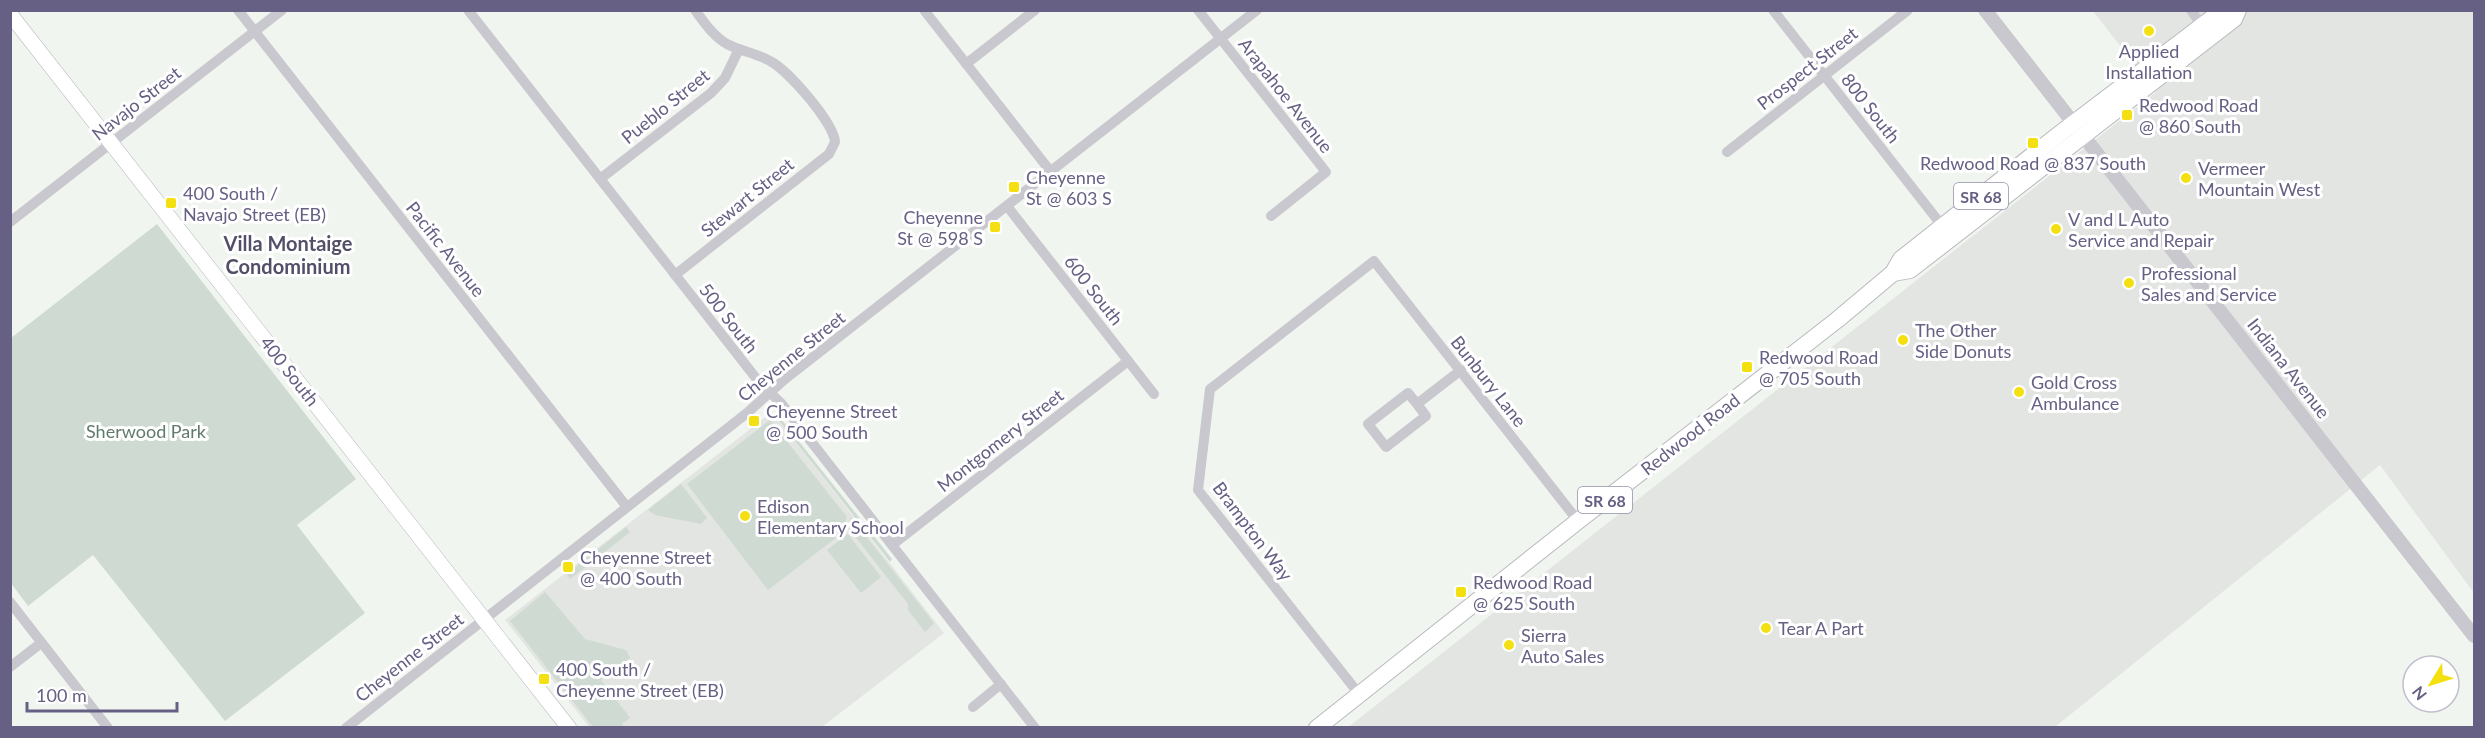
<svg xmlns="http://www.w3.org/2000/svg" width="2485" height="738" viewBox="0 0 2485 738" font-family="Lato,sans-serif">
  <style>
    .built { fill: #e3e5e3 }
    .green { fill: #cedad2 }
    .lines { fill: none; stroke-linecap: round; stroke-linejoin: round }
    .secondary-casing { stroke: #bbbac2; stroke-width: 16 }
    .primary-casing { stroke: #b9b8bf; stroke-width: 18 }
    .minor { stroke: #c9c8ce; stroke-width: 10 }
    .tertiary { stroke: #c9c8ce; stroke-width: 14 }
    .secondary { stroke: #fff; stroke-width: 15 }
    .primary { stroke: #fff; stroke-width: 16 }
    .poi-dot { fill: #f4e011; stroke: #fff; stroke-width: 2 }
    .labels { text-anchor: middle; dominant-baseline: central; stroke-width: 6; stroke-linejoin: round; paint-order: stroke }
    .shield { fill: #fff; stroke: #9390a9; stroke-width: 1.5 }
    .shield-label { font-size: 16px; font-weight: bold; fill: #656084 }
    .poi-label { font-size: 18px; fill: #656084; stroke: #fff; text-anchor: start }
    .street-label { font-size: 18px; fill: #656084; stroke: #fff }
    .park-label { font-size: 18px; fill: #607b6d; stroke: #fff }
    .neighbourhood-label { font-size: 20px; font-weight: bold; fill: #524f68; stroke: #fff }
  </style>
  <rect width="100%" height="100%" fill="#f1f5f0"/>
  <g class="built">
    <path d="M2093 11H2474V593L2380 465 2055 727 1347 728 2156 92Z"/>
    <path d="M772 412 944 633 822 727 590 728 505 620Z"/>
  </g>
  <g class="green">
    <path d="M157 224 356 479 297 525 365 613 225 721 93 555 28 606 11 583V338Z"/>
    <path d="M778 415 892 559 890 562 776 417Z"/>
    <path d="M770 420 847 517 841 534 768 590 687 484Z"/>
    <path d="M681 484 707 518 701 524 655 515 648 510Z"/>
    <path d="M851 517 934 623 925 632 908 610V604L847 526Z"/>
    <path d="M626 527 630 532 570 579 567 574Z"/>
    <path d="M848 534 881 577 861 593 827 550Z"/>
    <path d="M545 592 585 639 626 650 630 658 601 680 630 718 622 724 624 727H593L510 621Z"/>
  </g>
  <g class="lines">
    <g class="secondary-casing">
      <path id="secondary" d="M10 14 569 728"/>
    </g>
    <g class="primary-casing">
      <g id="primary">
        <path d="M1893 273 1910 270 2234 19 2238 10"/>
        <path d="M1317 728 1578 521 1837 320 1893 273 1901 259 2062 132 2223 10"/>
      </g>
    </g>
    <g class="minor">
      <path d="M238 10 627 507"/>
      <path d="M468 10 759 382 781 403 1035 728"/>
      <path d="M924 10 1051 172"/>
      <path d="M1198 10 1326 172 1271 216"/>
      <path d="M1773 10 1943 227"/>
      <path d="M2191 10 2202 26"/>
      <path d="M966 64 1035 10"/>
      <path d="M1727 152 1908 10"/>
      <path d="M600 179 711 93 725 78 739 49"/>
      <path d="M1007 206 1154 394"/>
      <path d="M10 222 282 10"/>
      <path d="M675 275 829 154 835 142C834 123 788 70 770 61 756 53 740 51 727 44 713 36 704 22 695 10"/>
      <path d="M1417 404 1408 393 1368 424 1386 447 1426 416 1417 404 1461 370"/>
      <path d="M892 545 1128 361"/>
      <path d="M10 602 108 728"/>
      <path d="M10 667 41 643"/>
      <path d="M1359 694 1198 490 1210 389 1218 383 1374 261 1578 521"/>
      <path d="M973 707 1001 684"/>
      <path d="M346 728 747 413 785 379 1257 10"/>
    </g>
    <path class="tertiary" d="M1985 10 2474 636"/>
    <use href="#secondary" class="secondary"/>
    <use href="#primary" class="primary"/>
  </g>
  <g class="poi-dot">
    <circle cx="2149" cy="31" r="6"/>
    <rect x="2121" y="109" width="12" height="12" rx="3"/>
    <rect x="2027" y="137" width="12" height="12" rx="3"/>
    <circle cx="2186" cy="178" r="6"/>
    <rect x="1008" y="181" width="12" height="12" rx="3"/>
    <rect x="165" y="197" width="12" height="12" rx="3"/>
    <rect x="989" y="221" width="12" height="12" rx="3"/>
    <circle cx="2056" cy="229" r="6"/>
    <circle cx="2129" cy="283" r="6"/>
    <circle cx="1903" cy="340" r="6"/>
    <rect x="1741" y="361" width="12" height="12" rx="3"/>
    <circle cx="2019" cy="392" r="6"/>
    <rect x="748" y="415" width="12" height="12" rx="3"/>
    <circle cx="745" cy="516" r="6"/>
    <rect x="562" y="561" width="12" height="12" rx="3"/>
    <rect x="1455" y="586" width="12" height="12" rx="3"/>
    <circle cx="1766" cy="628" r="6"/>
    <circle cx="1509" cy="645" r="6"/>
    <rect x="538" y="673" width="12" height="12" rx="3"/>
  </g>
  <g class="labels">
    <g class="shield">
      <rect x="1954" y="183" width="54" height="26" rx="4.5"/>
      <rect x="1578" y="487" width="54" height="26" rx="4.5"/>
    </g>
    <g class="shield-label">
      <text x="1981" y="196">SR 68</text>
      <text x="1605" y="500">SR 68</text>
    </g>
    <g class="poi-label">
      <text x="2149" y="51" text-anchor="middle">Applied<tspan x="2149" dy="21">Installation</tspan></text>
      <text x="2139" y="105">Redwood Road<tspan x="2139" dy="21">@ 860 South</tspan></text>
      <text x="2033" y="163" text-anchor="middle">Redwood Road @ 837 South</text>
      <text x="2198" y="168">Vermeer<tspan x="2198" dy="21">Mountain West</tspan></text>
      <text x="1026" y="177">Cheyenne<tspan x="1026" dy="21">St @ 603 S</tspan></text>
      <text x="183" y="193">400 South /<tspan x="183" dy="21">Navajo Street (EB)</tspan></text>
      <text x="983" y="217" text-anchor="end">Cheyenne<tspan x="983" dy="21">St @ 598 S</tspan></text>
      <text x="2068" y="219">V and L Auto<tspan x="2068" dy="21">Service and Repair</tspan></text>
      <text x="2141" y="273">Professional<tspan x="2141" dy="21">Sales and Service</tspan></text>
      <text x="1915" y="330">The Other<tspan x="1915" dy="21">Side Donuts</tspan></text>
      <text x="1759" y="357">Redwood Road<tspan x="1759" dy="21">@ 705 South</tspan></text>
      <text x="2031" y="382">Gold Cross<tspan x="2031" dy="21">Ambulance</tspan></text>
      <text x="766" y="411">Cheyenne Street<tspan x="766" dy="21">@ 500 South</tspan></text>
      <text x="757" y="506">Edison<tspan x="757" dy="21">Elementary School</tspan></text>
      <text x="580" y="557">Cheyenne Street<tspan x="580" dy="21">@ 400 South</tspan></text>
      <text x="1473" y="582">Redwood Road<tspan x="1473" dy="21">@ 625 South</tspan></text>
      <text x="1778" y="628">Tear A Part</text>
      <text x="1521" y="635">Sierra<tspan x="1521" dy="21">Auto Sales</tspan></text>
      <text x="556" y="669">400 South /<tspan x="556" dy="21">Cheyenne Street (EB)</tspan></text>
    </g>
    <g class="street-label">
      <text transform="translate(1807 68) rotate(-38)">Prospect Street</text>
      <text transform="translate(1286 95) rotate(52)">Arapahoe Avenue</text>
      <text transform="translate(136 103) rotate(-38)">Navajo Street</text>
      <text transform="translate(665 106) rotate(-39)">Pueblo Street</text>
      <text transform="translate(1871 108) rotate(52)">800 South</text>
      <text transform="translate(747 197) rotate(-39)">Stewart Street</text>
      <text transform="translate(446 249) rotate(52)">Pacific Avenue</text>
      <text transform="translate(1094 290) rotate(52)">600 South</text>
      <text transform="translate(729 318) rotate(52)">500 South</text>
      <text transform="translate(791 356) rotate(-39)">Cheyenne Street</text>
      <text transform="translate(2289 368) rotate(52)">Indiana Avenue</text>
      <text transform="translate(290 371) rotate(52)">400 South</text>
      <text transform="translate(1489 381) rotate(52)">Bunbury Lane</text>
      <text transform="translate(1690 434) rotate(-38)">Redwood Road</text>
      <text transform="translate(1000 440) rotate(-38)">Montgomery Street</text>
      <text transform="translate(1253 531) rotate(53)">Brampton Way</text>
      <text transform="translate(409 657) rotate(-38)">Cheyenne Street</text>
    </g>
    <g class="park-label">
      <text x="146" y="431">Sherwood Park</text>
    </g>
    <g class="neighbourhood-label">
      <text x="288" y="243">Villa Montaige<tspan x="288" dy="23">Condominium</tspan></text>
    </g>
  </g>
  <rect width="2485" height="738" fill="none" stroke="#656084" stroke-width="24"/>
  <g transform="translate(2431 684) rotate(232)"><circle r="28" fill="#ffffff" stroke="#c1bfce" stroke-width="1.5"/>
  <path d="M0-4.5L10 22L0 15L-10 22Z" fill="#f4e011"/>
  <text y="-9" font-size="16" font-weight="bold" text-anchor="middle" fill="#656084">N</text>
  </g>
  <path d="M27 702v9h150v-9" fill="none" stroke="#656084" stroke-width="3"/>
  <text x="36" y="702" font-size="18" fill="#656084" stroke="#ffffff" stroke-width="4.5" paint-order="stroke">100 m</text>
</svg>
